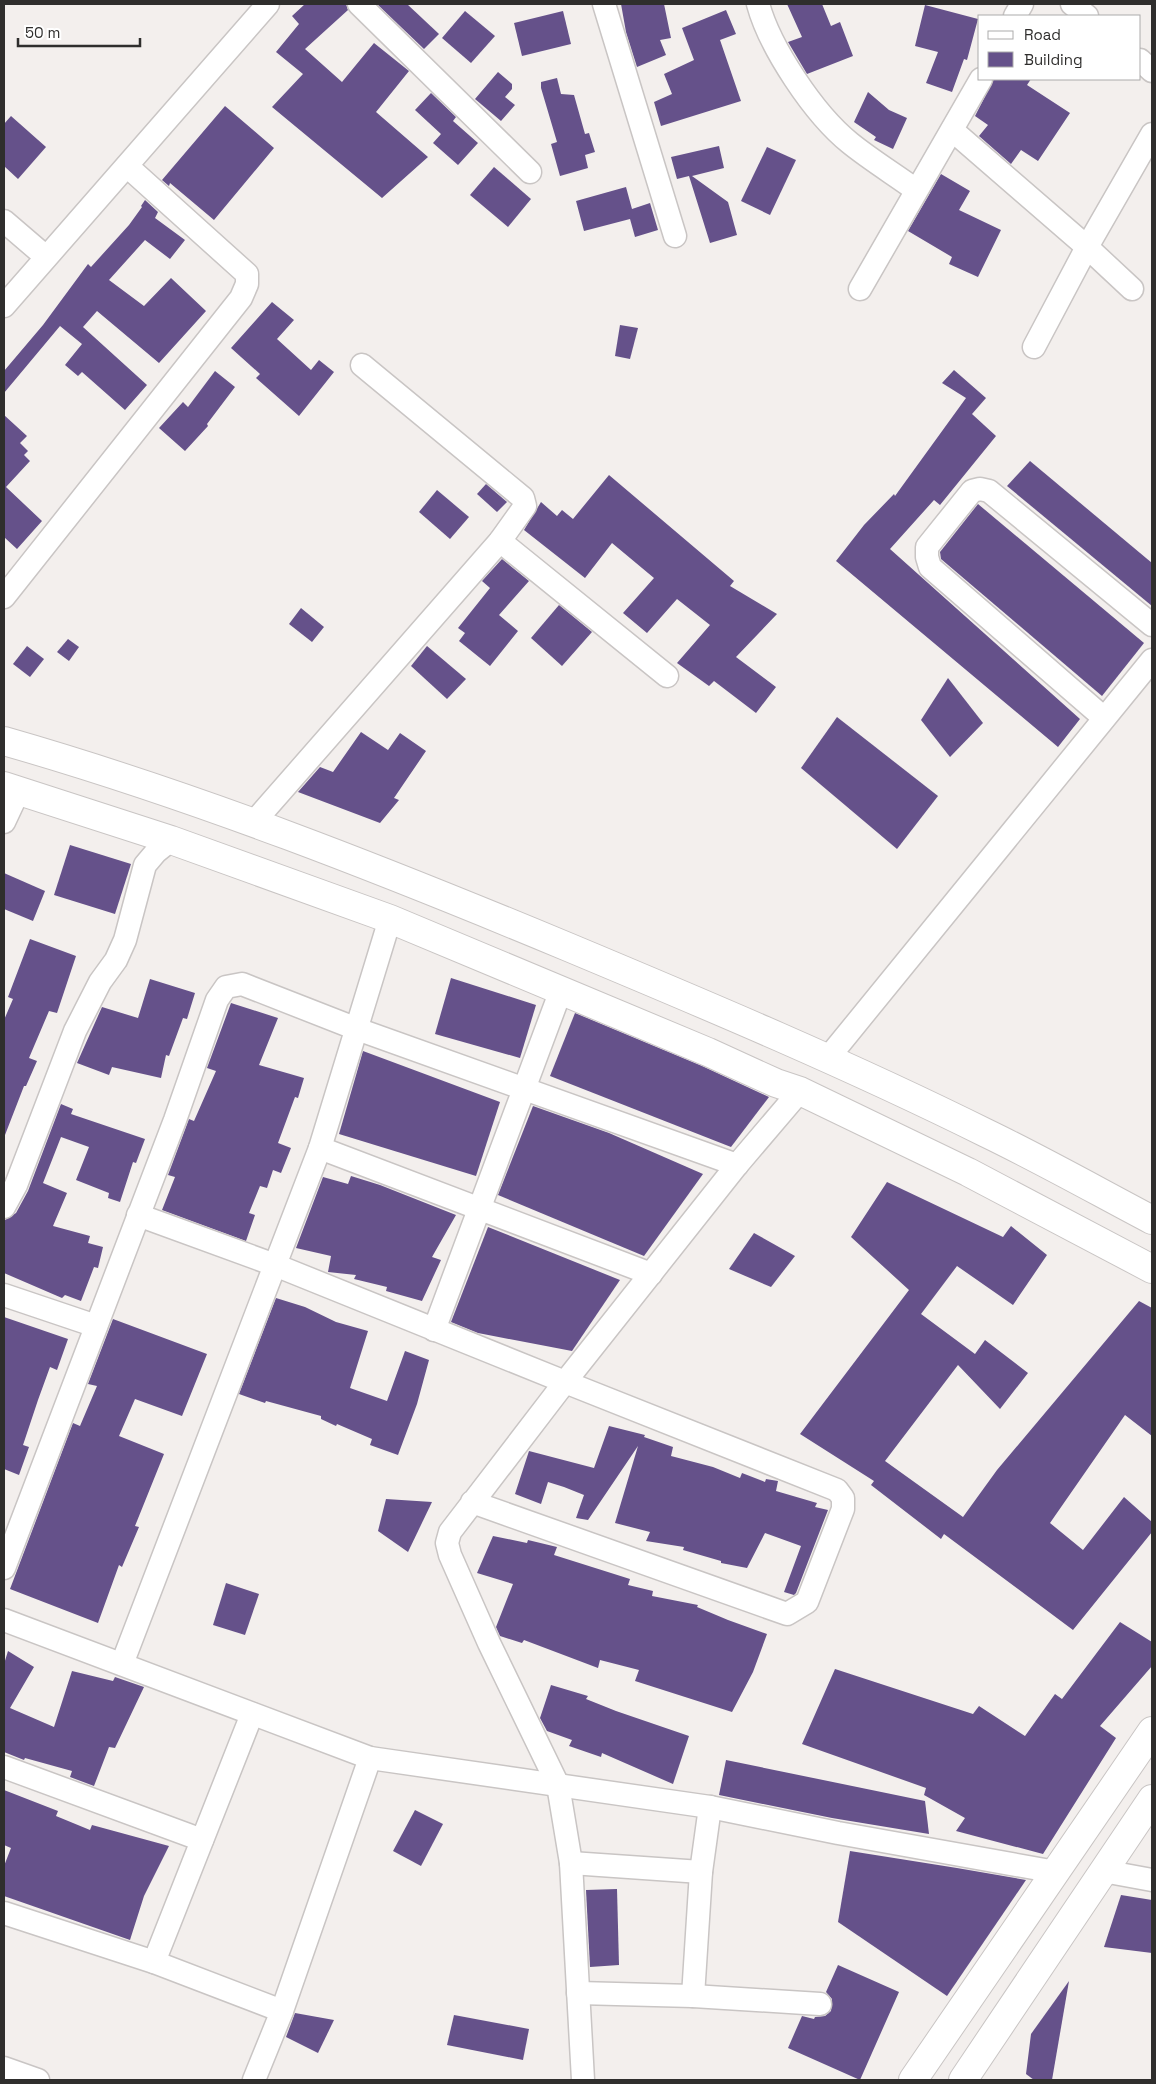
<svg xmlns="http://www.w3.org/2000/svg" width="1156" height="2084" viewBox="0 0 1156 2084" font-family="'Space Grotesk',sans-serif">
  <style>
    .building { fill: #65518a }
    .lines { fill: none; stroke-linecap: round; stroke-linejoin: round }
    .minor-casing { stroke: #c9c5c4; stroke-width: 25 }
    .major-casing { stroke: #c9c5c4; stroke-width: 30 }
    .minor { stroke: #fff; stroke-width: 22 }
    .major { stroke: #fff; stroke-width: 28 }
  </style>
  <rect width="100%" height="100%" fill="#f3efed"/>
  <g class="building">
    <path d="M305 4H346L348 10 305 49 342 82 374 43 409 71 376 112 428 157 382 198 272 107 303 74 276 52 299 24 292 16Z"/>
    <path d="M377 4H407L439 34 424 49Z"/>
    <path d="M621 4H664L671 38 660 40 666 55 637 67 626 32Z"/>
    <path d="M787 4H822L831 26 840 22 853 56 807 74 788 42 802 37Z"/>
    <path d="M925 5 978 19 967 60 964 59 952 92 926 83 938 52 915 46Z"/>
    <path d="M726 10 736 34 720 40 741 101 661 126 654 102 672 94 664 74 694 60 682 28Z"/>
    <path d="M465 11 495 36 471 63 442 38Z"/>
    <path d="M563 11 571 44 522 56 514 23Z"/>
    <path d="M498 72 512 84V89L505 97 515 105 501 121 475 99Z"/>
    <path d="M557 78 561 94 574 95 585 134 589 133 595 152 585 155 588 168 560 176 551 144 557 142 541 88V82Z"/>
    <path d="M994 79H1031L1027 85 1070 113 1038 161 1021 150 1011 164 979 136 988 125 975 116Z"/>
    <path d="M868 92 889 110 907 118 893 149 874 140 876 137 854 122Z"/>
    <path d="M431 93 456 117 453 121 478 143 458 165 433 143 441 134 415 110Z"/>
    <path d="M225 106 274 148 214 220 170 183 169 186 162 180Z"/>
    <path d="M11 116 46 147 18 179 4 166V124Z"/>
    <path d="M719 146 724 168 692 176 728 202 737 235 710 243 689 176 677 179 671 157Z"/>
    <path d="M767 147 796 160 770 215 741 201Z"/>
    <path d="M494 167 531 199 508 227 470 195Z"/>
    <path d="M941 174 970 191 959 210 1001 230 978 277 949 264 952 257 908 231Z"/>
    <path d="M626 187 632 209 650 203 658 230 635 237 630 219 584 231 576 201Z"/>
    <path d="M145 200 158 212 155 218 185 240 170 259 145 240 109 280 144 306 171 278 206 311 159 363 97 311 83 327 147 385 125 410 82 372 78 376 65 365 82 344 60 326 4 393V371L43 325 88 264 91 267 129 225 142 207 141 206Z"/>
    <path d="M272 302 294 320 277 339 311 370 319 360 334 372 299 416 256 378 260 374 231 348Z"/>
    <path d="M620 325 638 328 630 359 615 356Z"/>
    <path d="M954 370 986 398 972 414 996 436 940 505 934 500 890 549 1080 719 1058 747 836 561 864 525 894 494 895 496 966 398 942 383Z"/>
    <path d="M215 371 235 387 207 424 208 426 185 451 159 428 183 402 188 407Z"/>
    <path d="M4 415 27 436 20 443 28 451 24 455 30 461 6 487 42 521 17 549 4 537Z"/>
    <path d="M1030 461 1152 563V606L1007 486Z"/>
    <path d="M609 475 734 581 730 586 777 614 736 657 776 687 756 713 714 681 709 686 677 663 710 625 677 599 647 633 623 613 654 578 612 543 585 578 524 530 541 502 557 516 562 510 573 519Z"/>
    <path d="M486 484 507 502 497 512 477 494Z"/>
    <path d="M437 490 469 517 450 539 419 512Z"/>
    <path d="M978 504 1144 643 1102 696 941 559 940 552Z"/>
    <path d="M502 559 529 581 499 615 518 631 490 666 459 641 465 633 458 628 490 588 482 581Z"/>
    <path d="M559 605 592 632 562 666 531 638Z"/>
    <path d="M301 608 324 627 312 642 289 624Z"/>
    <path d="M68 639 79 647 69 661 57 652Z"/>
    <path d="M27 646 44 659 30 677 13 664Z"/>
    <path d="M427 646 466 679 447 699 411 666Z"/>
    <path d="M948 678 983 723 950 757 921 720Z"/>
    <path d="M837 717 938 796 897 849 801 768Z"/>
    <path d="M361 732 388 750 400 733 426 751 394 798 399 800 380 823 298 792 320 767 333 772Z"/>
    <path d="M70 845 131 864 115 914 54 895Z"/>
    <path d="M4 873 45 891 33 921 4 909Z"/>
    <path d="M30 939 76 956 57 1013 49 1011 29 1058 37 1061 26 1086H24L5 1135 4 1020 13 999 8 997Z"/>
    <path d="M451 978 536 1005 520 1058 435 1034Z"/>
    <path d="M150 979 195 993 187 1019 183 1018 169 1056 166 1055 161 1078 112 1067 109 1075 77 1063 102 1007 138 1018Z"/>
    <path d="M231 1003 278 1018 259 1065 304 1078 298 1098 295 1097 278 1143 291 1148 281 1173 273 1170 267 1188 260 1186 249 1213 255 1215 246 1241 162 1210 175 1177 168 1175 189 1119 194 1121 216 1071 207 1068Z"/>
    <path d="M575 1013 702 1066 769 1097 731 1147 550 1076Z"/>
    <path d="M363 1051 500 1102 476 1176 339 1134Z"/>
    <path d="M61 1104 73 1109 71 1114 145 1139 136 1163 133 1162 120 1202 108 1198 109 1193 76 1180 89 1147 61 1137 43 1183 67 1193 53 1226 90 1236 88 1243 103 1247 98 1268 94 1267 81 1301 65 1295 62 1298 4 1273V1224L5 1220 16 1213 28 1191Z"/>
    <path d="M533 1106 609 1133 703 1174 644 1256 498 1195Z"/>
    <path d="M351 1176 380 1185 456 1215 432 1257 441 1260 422 1301 386 1291 387 1287 354 1279 356 1275 328 1272 331 1256 296 1248 323 1177 348 1184Z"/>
    <path d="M887 1182 1003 1237 1011 1226 1047 1255 1013 1305 957 1266 921 1314 975 1354 985 1340 1028 1373 1000 1409 958 1365 885 1461 963 1517 997 1470 1139 1301 1152 1308V1436L1125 1415 1050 1523 1083 1550 1124 1497 1152 1522V1532L1073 1630 944 1534 941 1539 871 1485 874 1481 800 1434 909 1290 851 1237Z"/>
    <path d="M488 1227 620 1280 572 1351 478 1333 451 1322Z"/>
    <path d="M754 1233 795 1256 771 1287 729 1269Z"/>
    <path d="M276 1298 305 1307 336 1322 368 1331 350 1388 387 1401 405 1351 429 1360 417 1404 398 1455 370 1445 372 1439 337 1424 336 1426 321 1419V1416L266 1401 265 1403 239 1394Z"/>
    <path d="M4 1317 68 1339 57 1370 50 1367 38 1400 23 1445 29 1447 19 1475 4 1469Z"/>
    <path d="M113 1319 207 1354 182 1416 135 1399 119 1436 164 1454 135 1526 139 1527 122 1567 119 1565 98 1623 10 1589 73 1423 80 1426 97 1386 88 1384Z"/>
    <path d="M609 1426 645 1435 644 1437 673 1447 671 1456 713 1467 740 1478 742 1473 765 1482 766 1479 778 1481 776 1491 817 1503 815 1507 828 1510 796 1593 794 1595 784 1592 801 1546 765 1533 747 1568 721 1563V1561L683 1550 684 1547 646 1541 650 1532 615 1523 638 1446 588 1520 576 1518 584 1495 564 1487 548 1482 541 1504 515 1494 529 1451 594 1468Z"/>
    <path d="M386 1499 432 1502 408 1552 378 1531Z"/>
    <path d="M493 1536 527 1543 528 1540 557 1547 554 1555 630 1579 628 1585 653 1591 652 1596 698 1605 697 1607 728 1620 767 1634 753 1672 732 1712 635 1681 639 1670 600 1660 598 1668 524 1640 522 1643 500 1636 496 1627 513 1584 477 1573Z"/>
    <path d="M226 1583 259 1594 245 1635 213 1625Z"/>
    <path d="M1120 1622 1152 1642V1666L1100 1726 1116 1738 1043 1854 956 1831 965 1818 924 1795 926 1788 802 1744 835 1669 973 1714 979 1706 1025 1736 1055 1694 1062 1699Z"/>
    <path d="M8 1651 34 1667 10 1708 54 1727 72 1671 113 1681 115 1677 144 1687 115 1748 109 1747 94 1786 70 1777 72 1771 25 1758 24 1760 4 1752V1664Z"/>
    <path d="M551 1685 588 1696 586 1699 616 1711 689 1736 673 1784 602 1753 601 1757 569 1746 572 1740 547 1731 540 1718Z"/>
    <path d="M726 1760 925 1801 929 1834 832 1818 719 1795Z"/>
    <path d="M4 1790 58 1811 56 1816 90 1830 92 1825 169 1846 144 1896 130 1940 4 1896V1866L11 1848 4 1845Z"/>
    <path d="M415 1810 443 1824 421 1866 393 1851Z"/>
    <path d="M850 1851 957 1868 1026 1880 947 1996 838 1922Z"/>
    <path d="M617 1889 619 1965 590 1967 586 1890Z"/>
    <path d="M1121 1895 1152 1900V1953L1104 1947Z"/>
    <path d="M838 1965 899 1992 860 2080 788 2048 802 2016 814 2019 815 2017 825 2016 831 2011 832 1999 826 1992Z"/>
    <path d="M1069 1981 1052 2080H1034L1026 2074 1031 2034Z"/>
    <path d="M295 2013 334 2020 318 2053 286 2037Z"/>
    <path d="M454 2015 529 2029 523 2060 447 2045Z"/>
  </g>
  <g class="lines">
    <g class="minor-casing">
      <g id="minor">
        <path d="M359 4 530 172"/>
        <path d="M604 4 675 236"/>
        <path d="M758 4C770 48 814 114 850 143 871 160 894 174 916 190"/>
        <path d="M1072 4 1087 16"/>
        <path d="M1015 16 1022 4"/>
        <path d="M1140 60 1152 71"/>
        <path d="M952 130 1087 247 1132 289"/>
        <path d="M4 221 46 257"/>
        <path d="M860 289 981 79"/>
        <path d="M4 306 268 4"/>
        <path d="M1034 347 1087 247 1152 134"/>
        <path d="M500 541 667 676"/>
        <path d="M4 597 241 298 247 284V274L127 166"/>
        <path d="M1104 718 930 567 927 557V547L972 491 980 489 989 491 1152 625"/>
        <path d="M4 822 19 790"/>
        <path d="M254 822 500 541 525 506 523 498 362 365"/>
        <path d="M390 919 320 1148 275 1265 565 1382 737 1165 800 1091"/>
        <path d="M828 1058 1152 660"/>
        <path d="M320 1148 651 1274"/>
        <path d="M4 1207 16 1185 75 1031 100 982 116 960 125 940 145 865 156 852 171 840"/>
        <path d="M4 1295 96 1326"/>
        <path d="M434 1330 561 990"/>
        <path d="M472 1502 787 1614 807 1602 843 1509V1498L837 1490 565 1382 450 1532 447 1543 450 1555 489 1643 558 1785 571 1863 583 2080"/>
        <path d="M4 1568 175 1120 217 1000 226 987 242 984 357 1029 737 1165"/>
        <path d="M4 1620 370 1758 710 1807 838 1833 1056 1872"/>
        <path d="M122 1664 275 1265 138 1215"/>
        <path d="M4 1767 202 1840"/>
        <path d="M571 1863 701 1872"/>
        <path d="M1103 1871 1152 1880"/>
        <path d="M4 1913 154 1962 282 2011"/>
        <path d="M154 1962 252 1714"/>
        <path d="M578 1993 693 1996 820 2004"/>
        <path d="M693 1996 701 1872 710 1807"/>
        <path d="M4 2068 38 2080"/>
        <path d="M254 2080 282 2011 370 1758"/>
      </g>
    </g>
    <g class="major-casing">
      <g id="major">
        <path d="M4 741C196 796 383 870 568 947 709 1006 849 1065 986 1133 1042 1160 1097 1191 1152 1220"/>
        <path d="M4 786 171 840 390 919 708 1052 776 1083 800 1091 968 1172 1152 1269"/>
        <path d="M913 2080 1152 1731"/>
        <path d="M963 2080 1152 1799"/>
      </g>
    </g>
    <use href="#minor" class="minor"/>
    <use href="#major" class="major"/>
  </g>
  <rect width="1156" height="2084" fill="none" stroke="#2f2e2d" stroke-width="10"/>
  <rect x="978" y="15" width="162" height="65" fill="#ffffff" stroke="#acabab"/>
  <rect x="988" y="31" width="25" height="8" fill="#ffffff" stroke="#acabab"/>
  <text x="1024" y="40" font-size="15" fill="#2f2e2d">Road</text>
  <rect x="988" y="52" width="25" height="15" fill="#65518a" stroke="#acabab"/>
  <text x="1024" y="65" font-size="15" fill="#2f2e2d">Building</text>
  <path d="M18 38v8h122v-8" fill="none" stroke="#2f2e2d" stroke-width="2.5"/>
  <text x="25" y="38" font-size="15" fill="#2f2e2d" stroke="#ffffff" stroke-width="4" paint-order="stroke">50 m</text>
</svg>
